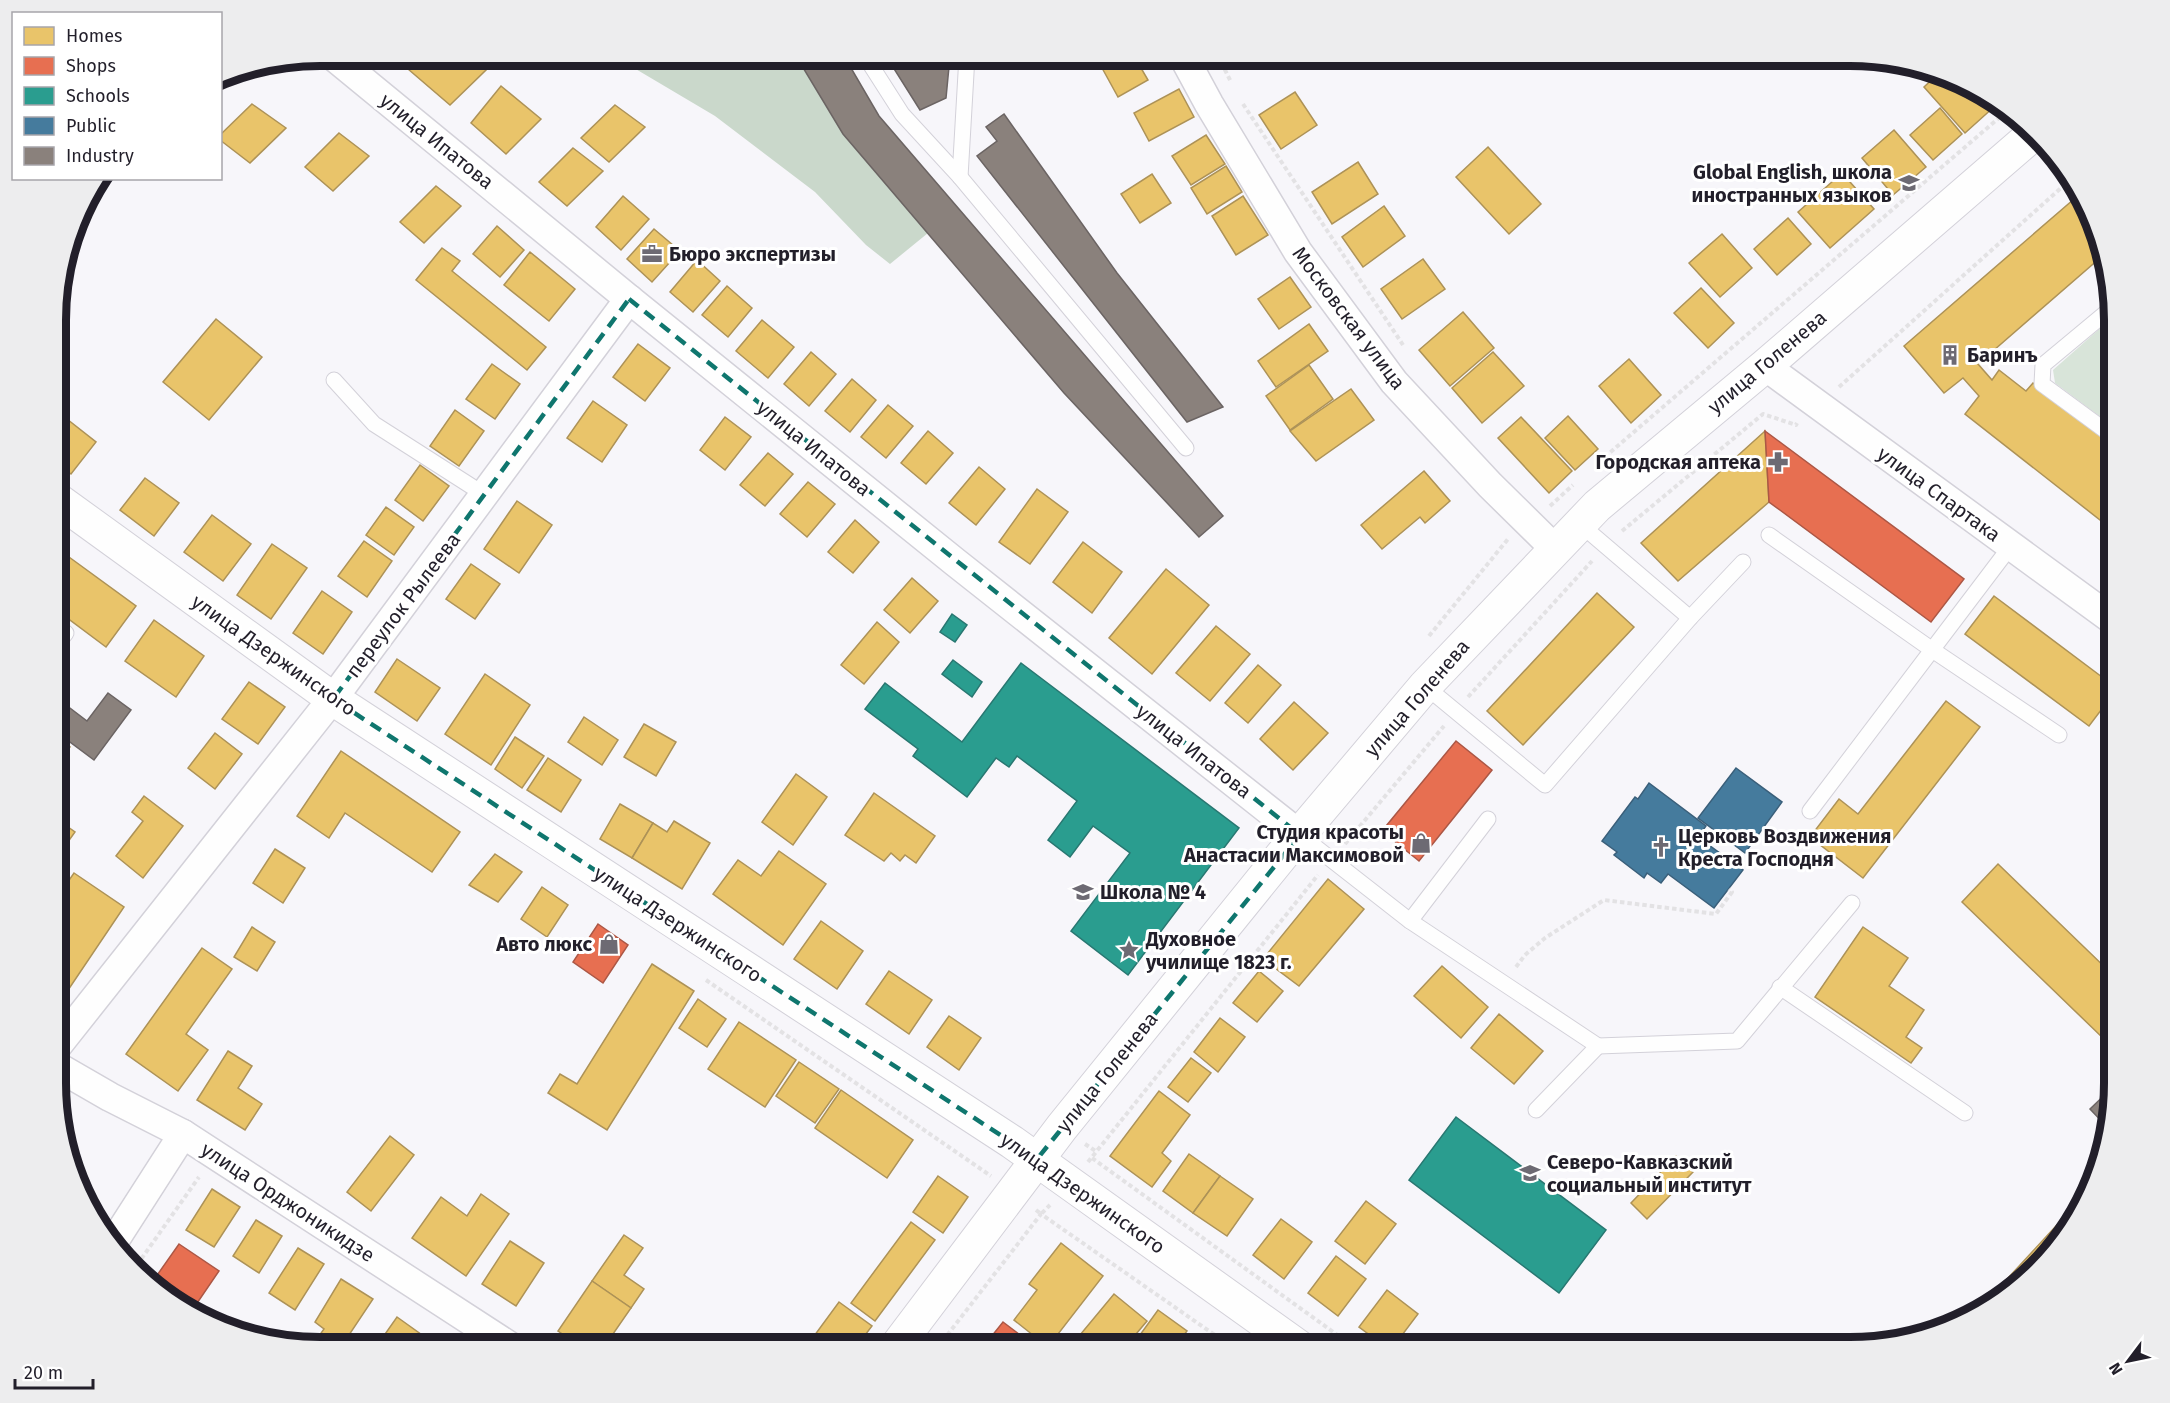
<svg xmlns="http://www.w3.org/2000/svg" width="2170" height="1403" viewBox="0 0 2170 1403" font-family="'Fira Sans',sans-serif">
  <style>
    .green { fill: #d8e4d9 }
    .forest { fill: #cad8cb }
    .homes { fill: #e9c46a; stroke: #ad9257; stroke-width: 1.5 }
    .shops { fill: #e76f51; stroke: #ac5745; stroke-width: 1.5 }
    .schools { fill: #2a9d8f; stroke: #287771; stroke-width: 1.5 }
    .public { fill: #457b9d; stroke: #3a5f7a; stroke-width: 1.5 }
    .industry { fill: #8a817c; stroke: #6b6463; stroke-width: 1.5 }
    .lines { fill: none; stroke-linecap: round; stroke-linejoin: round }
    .service-casing { stroke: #d3d1d9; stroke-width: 17 }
    .minor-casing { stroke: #d3d1d9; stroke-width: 31 }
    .tertiary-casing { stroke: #d3d1d9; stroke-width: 35 }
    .secondary-casing { stroke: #d3d1d9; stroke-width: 35 }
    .path { stroke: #e3e2e4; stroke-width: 4; stroke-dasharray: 4.5 3; stroke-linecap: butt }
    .service { stroke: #fefefe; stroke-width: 15 }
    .minor { stroke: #fefefe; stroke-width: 28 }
    .tertiary { stroke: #fefefe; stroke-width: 33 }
    .secondary { stroke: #fefefe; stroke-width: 33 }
    .marked { fill: none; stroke: #0f766e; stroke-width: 4.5; stroke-dasharray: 12 8; stroke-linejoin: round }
    .labels { text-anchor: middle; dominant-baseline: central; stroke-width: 6; stroke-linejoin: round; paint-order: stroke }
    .street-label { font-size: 20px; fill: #221f2a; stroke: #fff }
    .poi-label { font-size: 20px; font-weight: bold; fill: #221f2a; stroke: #fff; text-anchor: start }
    .rim { fill: none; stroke: #221f2a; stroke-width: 8 }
  </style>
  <rect width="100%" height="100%" fill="#f7f6fa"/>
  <path class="green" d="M2114 316V427L2055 383 2053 370Z"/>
  <path class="forest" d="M620 56H796L843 134 928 233 890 264 866 245 815 192 715 116 634 68Z"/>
  <g class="homes">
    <path d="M421 56H467L486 70 450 105 408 69Z"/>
    <path d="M1099 56H1134L1148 80 1118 97 1096 57Z"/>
    <path d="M1227 56H1252L1233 66Z"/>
    <path d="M1940 72 1985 94 1995 106 1965 133 1924 87Z"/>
    <path d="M501 86 541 119 506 154 471 123Z"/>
    <path d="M1179 89 1194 117 1149 141 1134 113Z"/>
    <path d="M1295 92 1317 125 1281 149 1259 115Z"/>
    <path d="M252 104 286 128 250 163 220 140V135Z"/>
    <path d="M615 105 645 127 609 162 581 138Z"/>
    <path d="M1940 108 1962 134 1933 160 1910 135Z"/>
    <path d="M1894 130 1926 167 1893 195 1862 158Z"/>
    <path d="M339 133 369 156 333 191 305 167Z"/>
    <path d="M1206 135 1225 164 1191 185 1172 156Z"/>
    <path d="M1488 147 1541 204 1509 234 1456 177Z"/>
    <path d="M573 148 603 171 567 206 539 182Z"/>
    <path d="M1358 162 1378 194 1332 224 1312 192Z"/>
    <path d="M1226 166 1242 192 1207 214 1191 188Z"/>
    <path d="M1842 173 1874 209 1830 248 1798 212Z"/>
    <path d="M1152 174 1171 203 1140 223 1121 194Z"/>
    <path d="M436 186 461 206 424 243 400 222Z"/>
    <path d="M2081 193 2100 258 1978 364 1992 380 1999 370 2026 391 2033 383 2114 446V531L1965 414 1979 396 1963 378 1944 393 1904 346Z"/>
    <path d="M623 196 649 219 621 250 596 227Z"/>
    <path d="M1243 196 1268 235 1236 255 1212 216Z"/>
    <path d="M1384 206 1405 236 1363 267 1342 237Z"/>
    <path d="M1788 218 1811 244 1777 275 1754 249Z"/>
    <path d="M497 226 524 250 500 277 473 254Z"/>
    <path d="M654 229 680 251 652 282 627 259Z"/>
    <path d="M1722 234 1752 268 1720 297 1689 263Z"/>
    <path d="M442 248 460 261 452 271 546 347 527 370 416 280Z"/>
    <path d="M530 252 575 289 549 321 504 285Z"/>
    <path d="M1423 259 1445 289 1402 319 1381 289Z"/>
    <path d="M697 260 720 281 693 312 670 292Z"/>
    <path d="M1290 277 1311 307 1279 329 1258 299Z"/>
    <path d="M727 286 752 308 728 337 702 315Z"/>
    <path d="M1701 288 1734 323 1708 348 1674 313Z"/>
    <path d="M1463 312 1494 348 1450 386 1419 350Z"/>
    <path d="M216 319 262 357 209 420 163 382Z"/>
    <path d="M762 320 794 347 768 378 736 351Z"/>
    <path d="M1309 324 1328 351 1276 387 1258 361Z"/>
    <path d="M638 344 670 368 645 401 613 377Z"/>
    <path d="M811 352 836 374 809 406 784 384Z"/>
    <path d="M1493 352 1524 386 1482 423 1452 388Z"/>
    <path d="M1629 359 1661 395 1631 423 1599 386Z"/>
    <path d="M492 364 520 384 495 419 466 399Z"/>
    <path d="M1309 365 1333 399 1290 430 1266 396Z"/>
    <path d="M852 379 876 400 850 432 825 411Z"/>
    <path d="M1351 389 1374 420 1316 461 1290 431Z"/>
    <path d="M593 401 627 425 602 462 567 438Z"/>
    <path d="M888 405 913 426 886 458 861 437Z"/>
    <path d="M455 410 484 431 459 466 430 446Z"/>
    <path d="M58 412 96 442 71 474 58 464Z"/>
    <path d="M1568 416 1598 449 1575 470 1545 438Z"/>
    <path d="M725 417 751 437 725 470 700 450Z"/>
    <path d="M1521 417 1572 471 1549 493 1498 438Z"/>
    <path d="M928 431 953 453 926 484 901 463Z"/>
    <path d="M1765 431 1769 502 1678 581 1641 543Z"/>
    <path d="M768 453 793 474 765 506 740 485Z"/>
    <path d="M420 465 449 486 423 521 395 500Z"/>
    <path d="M979 467 1005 489 976 525 949 503Z"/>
    <path d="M1424 471 1450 501 1425 523 1420 517 1382 549 1361 525Z"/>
    <path d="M145 478 179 503 154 536 120 510Z"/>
    <path d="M808 482 835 504 807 537 780 514Z"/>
    <path d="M1037 489 1068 512 1030 564 999 542Z"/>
    <path d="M517 501 552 525 519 573 484 549Z"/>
    <path d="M386 507 414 527 394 555 366 535Z"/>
    <path d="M212 515 251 544 223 581 184 552Z"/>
    <path d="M855 520 879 542 853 573 828 552Z"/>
    <path d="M364 541 392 561 367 597 338 576Z"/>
    <path d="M1083 542 1122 572 1092 613 1053 582Z"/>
    <path d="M272 544 307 568 271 619 237 595Z"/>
    <path d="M58 549 136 606 106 647 58 611Z"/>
    <path d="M471 564 500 584 475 619 446 599Z"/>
    <path d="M1166 569 1209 605 1152 674 1109 638Z"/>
    <path d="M912 578 938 601 910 633 884 610Z"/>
    <path d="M322 591 352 612 323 654 293 633Z"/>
    <path d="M1597 593 1634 627 1523 745 1487 711Z"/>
    <path d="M1994 596 2114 686V693L2089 726 1965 634Z"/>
    <path d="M154 620 204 656 176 697 125 661Z"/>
    <path d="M877 622 899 642 864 684 841 665Z"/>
    <path d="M1216 626 1250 654 1210 701 1176 673Z"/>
    <path d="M397 659 440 688 417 721 375 692Z"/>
    <path d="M1258 665 1281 685 1248 723 1225 703Z"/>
    <path d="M485 674 530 705 491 765 445 734Z"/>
    <path d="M249 682 285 707 258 744 222 719Z"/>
    <path d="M1946 701 1980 727 1863 878 1810 837 1839 799 1858 814Z"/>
    <path d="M1294 702 1328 733 1293 770 1260 739Z"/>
    <path d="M584 717 618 740 602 765 568 742Z"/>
    <path d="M644 724 676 742 656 776 624 757Z"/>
    <path d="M215 733 242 754 215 789 188 768Z"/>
    <path d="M515 737 544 756 522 788 495 769Z"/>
    <path d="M58 738 70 747 58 764Z"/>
    <path d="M341 751 460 832 432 872 345 813 329 838 297 816Z"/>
    <path d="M548 758 581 780 561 812 527 790Z"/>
    <path d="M796 774 827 797 793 845 762 822Z"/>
    <path d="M874 793 935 836 916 863 905 855 900 861 891 853 884 861 845 835Z"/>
    <path d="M144 796 183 826 143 878 116 856 143 821 132 812Z"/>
    <path d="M620 804 653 823 632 858 600 839Z"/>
    <path d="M58 820 75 832 58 856Z"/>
    <path d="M674 821 710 843 682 889 632 858 653 823 667 832Z"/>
    <path d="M275 849 305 868 283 903 253 883Z"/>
    <path d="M779 851 826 884 783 945 713 894 738 860 761 876Z"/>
    <path d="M495 854 522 872 498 902 469 885Z"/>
    <path d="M1998 864 2114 976V1031L2105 1040 1962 902Z"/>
    <path d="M74 873 124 907 58 1005V896Z"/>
    <path d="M1328 879 1364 909 1299 986 1263 959Z"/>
    <path d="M542 887 568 905 547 937 521 919Z"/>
    <path d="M821 921 863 951 837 989 794 959Z"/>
    <path d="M252 927 275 942 257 971 234 957Z"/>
    <path d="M1863 927 1908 958 1889 986 1924 1010 1906 1037 1922 1048 1911 1063 1815 997Z"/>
    <path d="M202 948 232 969 186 1034 208 1050 178 1091 126 1054Z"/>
    <path d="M652 964 694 991 607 1130 548 1093 560 1074 577 1084Z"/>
    <path d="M1442 966 1488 1007 1461 1038 1414 996Z"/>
    <path d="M889 971 932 1000 909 1034 866 1004Z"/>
    <path d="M1259 971 1283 991 1257 1022 1233 1003Z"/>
    <path d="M698 999 726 1019 707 1047 679 1028Z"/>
    <path d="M1499 1014 1543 1051 1514 1084 1471 1048Z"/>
    <path d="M949 1016 981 1038 959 1070 927 1047Z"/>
    <path d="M1220 1018 1245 1037 1218 1072 1194 1052Z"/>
    <path d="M739 1022 796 1060 765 1107 708 1069Z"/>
    <path d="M228 1051 252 1066 238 1088 262 1104 245 1130 197 1100Z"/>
    <path d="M1191 1058 1211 1073 1188 1102 1168 1087Z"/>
    <path d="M799 1062 839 1089 815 1123 776 1096Z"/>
    <path d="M841 1090 913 1140 887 1178 815 1128Z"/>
    <path d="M1159 1091 1190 1115 1162 1153 1171 1161 1152 1187 1110 1156Z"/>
    <path d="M390 1136 414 1155 371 1211 347 1192Z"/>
    <path d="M1189 1154 1220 1176 1193 1213 1163 1191Z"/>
    <path d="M1676 1156 1693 1172 1647 1219 1631 1203Z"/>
    <path d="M938 1176 968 1197 943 1233 913 1212Z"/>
    <path d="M1220 1176 1253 1199 1227 1236 1193 1213Z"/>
    <path d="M212 1189 240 1207 214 1247 186 1230Z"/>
    <path d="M2090 1189 2070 1230 1982 1312 1974 1315Z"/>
    <path d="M481 1194 509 1214 466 1276 412 1238 441 1197 467 1216Z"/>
    <path d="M1366 1201 1396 1224 1365 1264 1335 1241Z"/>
    <path d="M1281 1219 1312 1242 1284 1279 1253 1255Z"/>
    <path d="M256 1220 282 1236 259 1273 233 1256Z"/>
    <path d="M911 1222 935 1240 875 1321 851 1303Z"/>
    <path d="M624 1235 643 1248 624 1275 644 1289 631 1308 592 1281Z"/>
    <path d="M510 1241 544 1263 516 1306 482 1284Z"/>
    <path d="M1061 1243 1103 1276 1048 1347 1014 1320 1037 1290 1029 1284Z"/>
    <path d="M298 1248 324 1264 295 1310 269 1293Z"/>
    <path d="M1336 1256 1366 1279 1338 1316 1308 1293Z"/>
    <path d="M341 1279 373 1299 341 1347 312 1346 324 1329 315 1322Z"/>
    <path d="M592 1281 631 1308 604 1347H582L558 1331Z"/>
    <path d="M1387 1290 1418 1314 1393 1347H1386L1359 1327Z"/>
    <path d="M1114 1294 1147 1321 1125 1347H1070Z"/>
    <path d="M839 1302 872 1326 856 1347H806Z"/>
    <path d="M1158 1310 1187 1331 1175 1347H1134L1132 1346Z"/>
    <path d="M397 1317 422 1335 413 1347H376Z"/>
  </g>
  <g class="shops">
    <path d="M1765 431 1964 579 1931 622 1769 502Z"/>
    <path d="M1456 741 1492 770 1419 861 1382 831Z"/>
    <path d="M598 924 628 945 603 983 573 962Z"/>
    <path d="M179 1244 219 1271 191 1312 173 1303 153 1281Z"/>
    <path d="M1003 1322 1036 1347H983Z"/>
  </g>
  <g class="schools">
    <path d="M952 614 967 625 955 642 940 632Z"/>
    <path d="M953 660 982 682 972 697 942 674Z"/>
    <path d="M1021 663 1239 828 1128 975 1071 931 1130 853 1093 826 1070 857 1048 840 1077 801 1017 756 1009 767 996 758 967 797 913 756 918 749 865 709 885 683 962 742Z"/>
    <path d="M1456 1117 1606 1230 1559 1293 1409 1180Z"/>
  </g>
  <g class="public">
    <path d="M1736 768 1782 802 1745 853 1698 818Z"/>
    <path d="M1649 783 1706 826 1698 837 1743 870 1714 908 1668 874 1661 883 1647 873 1644 878 1614 855 1617 852 1602 841 1635 797 1638 799Z"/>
  </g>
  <g class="industry">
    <path d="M796 56H844L879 116 1223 516 1199 537 1064 393 843 134Z"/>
    <path d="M886 56H950L946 98 920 110Z"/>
    <path d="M1004 114 1117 273 1223 407 1187 422 977 156 997 141 986 127Z"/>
    <path d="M108 693 131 710 94 760 58 733V699L87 721Z"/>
    <path d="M2114 1086V1100L2108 1128 2090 1109Z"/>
  </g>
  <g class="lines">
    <g class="service-casing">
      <g id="service">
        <path d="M865 56 902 114 960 177 1186 448"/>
        <path d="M960 177 967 56"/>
        <path d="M2114 306 2043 365 2042 384 2114 437"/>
        <path d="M334 380 374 424 485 495"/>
        <path d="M1580 524 1690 618"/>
        <path d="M1769 535 1931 649 2059 735"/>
        <path d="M58 627 66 633 58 643"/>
        <path d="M1425 686 1545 785 1690 618 1743 562"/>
        <path d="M1810 811 2010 547"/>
        <path d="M1300 835 1410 921 1598 1046 1536 1110"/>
        <path d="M1410 921 1488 819"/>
        <path d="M1780 987 1965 1113"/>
        <path d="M1598 1046 1737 1041 1852 903"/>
      </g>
    </g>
    <g class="minor-casing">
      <g id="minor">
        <path d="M333 56 629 299 955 562 1300 835"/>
        <path d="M1183 56 1209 104 1298 252 1394 382 1490 485 1555 549"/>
        <path d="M1765 366 2114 621"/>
        <path d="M58 1045 340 689 629 299"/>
        <path d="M58 1067 110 1097 183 1134 511 1347"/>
        <path d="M115 1240 183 1134"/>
      </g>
    </g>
    <g class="tertiary-casing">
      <path id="tertiary" d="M58 500 333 699 1012 1142 1299 1347"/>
    </g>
    <g class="secondary-casing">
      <path id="secondary" d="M896 1347 1062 1127 1283 854 1425 686 1597 506 1765 366 2031 136"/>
    </g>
    <g class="path">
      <path d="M1218 56 1231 82"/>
      <path d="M1243 104 1403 345"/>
      <path d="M1839 387 2071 179"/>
      <path d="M1599 462 2007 111"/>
      <path d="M1550 506 1573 485"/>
      <path d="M1622 531 1763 414 1796 425 1797 423"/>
      <path d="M1429 636 1508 539"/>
      <path d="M1468 697 1592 561"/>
      <path d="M1345 844 1444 726"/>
      <path d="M1516 967 1525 955 1545 938 1604 900 1716 914 1732 892 1729 889"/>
      <path d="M706 980 991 1176"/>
      <path d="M1085 1144 1097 1152"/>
      <path d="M1092 1158 1354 1347"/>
      <path d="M1088 1162 1318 875"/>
      <path d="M1036 1210 1041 1214 1050 1205"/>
      <path d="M137 1265 199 1177"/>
      <path d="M938 1347 1041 1214 1232 1347"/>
    </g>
    <use href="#service" class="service"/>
    <use href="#minor" class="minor"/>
    <use href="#tertiary" class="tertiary"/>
    <use href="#secondary" class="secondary"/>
  </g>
  <path class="marked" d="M629 299 1300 835 1037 1159 333 699Z"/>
  <defs>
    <g id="school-bare" transform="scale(1.62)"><path d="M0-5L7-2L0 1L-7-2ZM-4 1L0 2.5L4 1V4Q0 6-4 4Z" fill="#6d6a73" stroke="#fff" stroke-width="2.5" paint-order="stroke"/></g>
    <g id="office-bare" transform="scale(1.62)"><path d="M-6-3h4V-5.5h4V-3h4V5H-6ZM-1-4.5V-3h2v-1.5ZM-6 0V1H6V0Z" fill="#6d6a73" stroke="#fff" stroke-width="2.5" paint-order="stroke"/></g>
    <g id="building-bare" transform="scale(1.62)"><path d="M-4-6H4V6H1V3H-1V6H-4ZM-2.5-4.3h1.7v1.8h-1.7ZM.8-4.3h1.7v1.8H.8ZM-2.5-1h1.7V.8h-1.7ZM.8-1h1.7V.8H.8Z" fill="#6d6a73" stroke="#fff" stroke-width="2.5" paint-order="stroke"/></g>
    <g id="pharmacy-bare" transform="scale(1.62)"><path d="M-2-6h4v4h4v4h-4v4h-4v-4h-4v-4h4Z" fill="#6d6a73" stroke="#fff" stroke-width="2.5" paint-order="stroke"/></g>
    <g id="shop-bare" transform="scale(1.62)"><path d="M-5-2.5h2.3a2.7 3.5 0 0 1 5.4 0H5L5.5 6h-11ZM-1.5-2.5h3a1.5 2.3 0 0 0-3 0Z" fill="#6d6a73" stroke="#fff" stroke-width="2.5" paint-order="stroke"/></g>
    <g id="church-bare" transform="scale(1.62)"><path d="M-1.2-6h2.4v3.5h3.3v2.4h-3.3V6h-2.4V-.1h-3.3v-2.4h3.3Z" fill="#6d6a73" stroke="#fff" stroke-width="2.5" paint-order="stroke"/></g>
    <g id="sight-bare" transform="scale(1.62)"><path d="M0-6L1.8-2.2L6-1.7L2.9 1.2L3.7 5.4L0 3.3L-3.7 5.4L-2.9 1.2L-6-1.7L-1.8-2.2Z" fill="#6d6a73" stroke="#fff" stroke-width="2.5" paint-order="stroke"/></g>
    <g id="university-bare" transform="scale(1.62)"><path d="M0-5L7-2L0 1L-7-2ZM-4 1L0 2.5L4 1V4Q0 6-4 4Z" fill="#6d6a73" stroke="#fff" stroke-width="2.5" paint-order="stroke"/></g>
  </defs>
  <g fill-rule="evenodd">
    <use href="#school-bare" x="1909" y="183"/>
    <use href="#office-bare" x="652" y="254"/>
    <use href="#building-bare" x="1950" y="355"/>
    <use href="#pharmacy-bare" x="1778" y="462"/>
    <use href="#shop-bare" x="1421" y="843"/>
    <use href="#church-bare" x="1661" y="847"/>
    <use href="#school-bare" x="1083" y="892"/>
    <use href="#shop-bare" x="609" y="944"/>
    <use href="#sight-bare" x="1129" y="950"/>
    <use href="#university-bare" x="1530" y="1173"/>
  </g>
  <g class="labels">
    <g class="street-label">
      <text transform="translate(437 141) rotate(39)">улица Ипатова</text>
      <text transform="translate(1349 318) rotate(53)">Московская улица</text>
      <text transform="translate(1767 362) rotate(-40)">улица Голенева</text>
      <text transform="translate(814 448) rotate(39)">улица Ипатова</text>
      <text transform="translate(1939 494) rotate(36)">улица Спартака</text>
      <text transform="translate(403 605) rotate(-53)">переулок Рылеева</text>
      <text transform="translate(274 655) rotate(35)">улица Дзержинского</text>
      <text transform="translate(1417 698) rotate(-49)">улица Голенева</text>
      <text transform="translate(1194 751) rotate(38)">улица Ипатова</text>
      <text transform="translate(678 924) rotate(33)">улица Дзержинского</text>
      <text transform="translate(1107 1072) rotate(-51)">улица Голенева</text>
      <text transform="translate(1083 1193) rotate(35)">улица Дзержинского</text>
      <text transform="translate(288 1202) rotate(33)">улица Орджоникидзе</text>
    </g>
    <g class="poi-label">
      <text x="1892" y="172" text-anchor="end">Global English, школа<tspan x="1892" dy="23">иностранных языков</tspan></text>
      <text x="669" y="254">Бюро экспертизы</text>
      <text x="1967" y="355">Баринъ</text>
      <text x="1761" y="462" text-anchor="end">Городская аптека</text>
      <text x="1404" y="832" text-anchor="end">Студия красоты<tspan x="1404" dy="23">Анастасии Максимовой</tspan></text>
      <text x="1678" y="836">Церковь Воздвижения<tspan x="1678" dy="23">Креста Господня</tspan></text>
      <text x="1100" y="892">Школа № 4</text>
      <text x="1146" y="939">Духовное<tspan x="1146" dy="23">училище 1823 г.</tspan></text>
      <text x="592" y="944" text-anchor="end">Авто люкс</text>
      <text x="1547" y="1162">Северо-Кавказский<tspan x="1547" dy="23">социальный институт</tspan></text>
    </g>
  </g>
  <path d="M0 0H2170V1403H0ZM320 66H1850A254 254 0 0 1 2104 320V1083A254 254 0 0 1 1850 1337H320A254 254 0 0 1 66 1083V320A254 254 0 0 1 320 66Z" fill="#ededee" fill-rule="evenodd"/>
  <path class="rim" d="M320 66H1850A254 254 0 0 1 2104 320V1083A254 254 0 0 1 1850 1337H320A254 254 0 0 1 66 1083V320A254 254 0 0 1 320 66Z"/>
  <rect x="12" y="12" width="210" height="168" fill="#ffffff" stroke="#a7a5aa" stroke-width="1.5"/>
  <rect x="24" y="27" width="30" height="18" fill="#e9c46a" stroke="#a7a5aa" stroke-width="1.5"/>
  <text x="66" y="42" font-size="18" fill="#221f2a">Homes</text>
  <rect x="24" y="57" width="30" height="18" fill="#e76f51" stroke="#a7a5aa" stroke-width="1.5"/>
  <text x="66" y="72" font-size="18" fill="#221f2a">Shops</text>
  <rect x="24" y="87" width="30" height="18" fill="#2a9d8f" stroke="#a7a5aa" stroke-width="1.5"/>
  <text x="66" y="102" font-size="18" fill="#221f2a">Schools</text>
  <rect x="24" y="117" width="30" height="18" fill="#457b9d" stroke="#a7a5aa" stroke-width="1.5"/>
  <text x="66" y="132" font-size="18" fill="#221f2a">Public</text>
  <rect x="24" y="147" width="30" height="18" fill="#8a817c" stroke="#a7a5aa" stroke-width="1.5"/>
  <text x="66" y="162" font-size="18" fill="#221f2a">Industry</text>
  <g transform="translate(2128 1361) rotate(238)" stroke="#ffffff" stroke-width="4.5" paint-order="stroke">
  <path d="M0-4.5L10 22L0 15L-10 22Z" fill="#221f2a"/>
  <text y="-9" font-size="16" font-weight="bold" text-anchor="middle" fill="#221f2a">N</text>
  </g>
  <path d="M15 1379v9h78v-9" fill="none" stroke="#221f2a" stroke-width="3"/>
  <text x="24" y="1379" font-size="18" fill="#221f2a" stroke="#ffffff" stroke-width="4.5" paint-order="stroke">20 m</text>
</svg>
